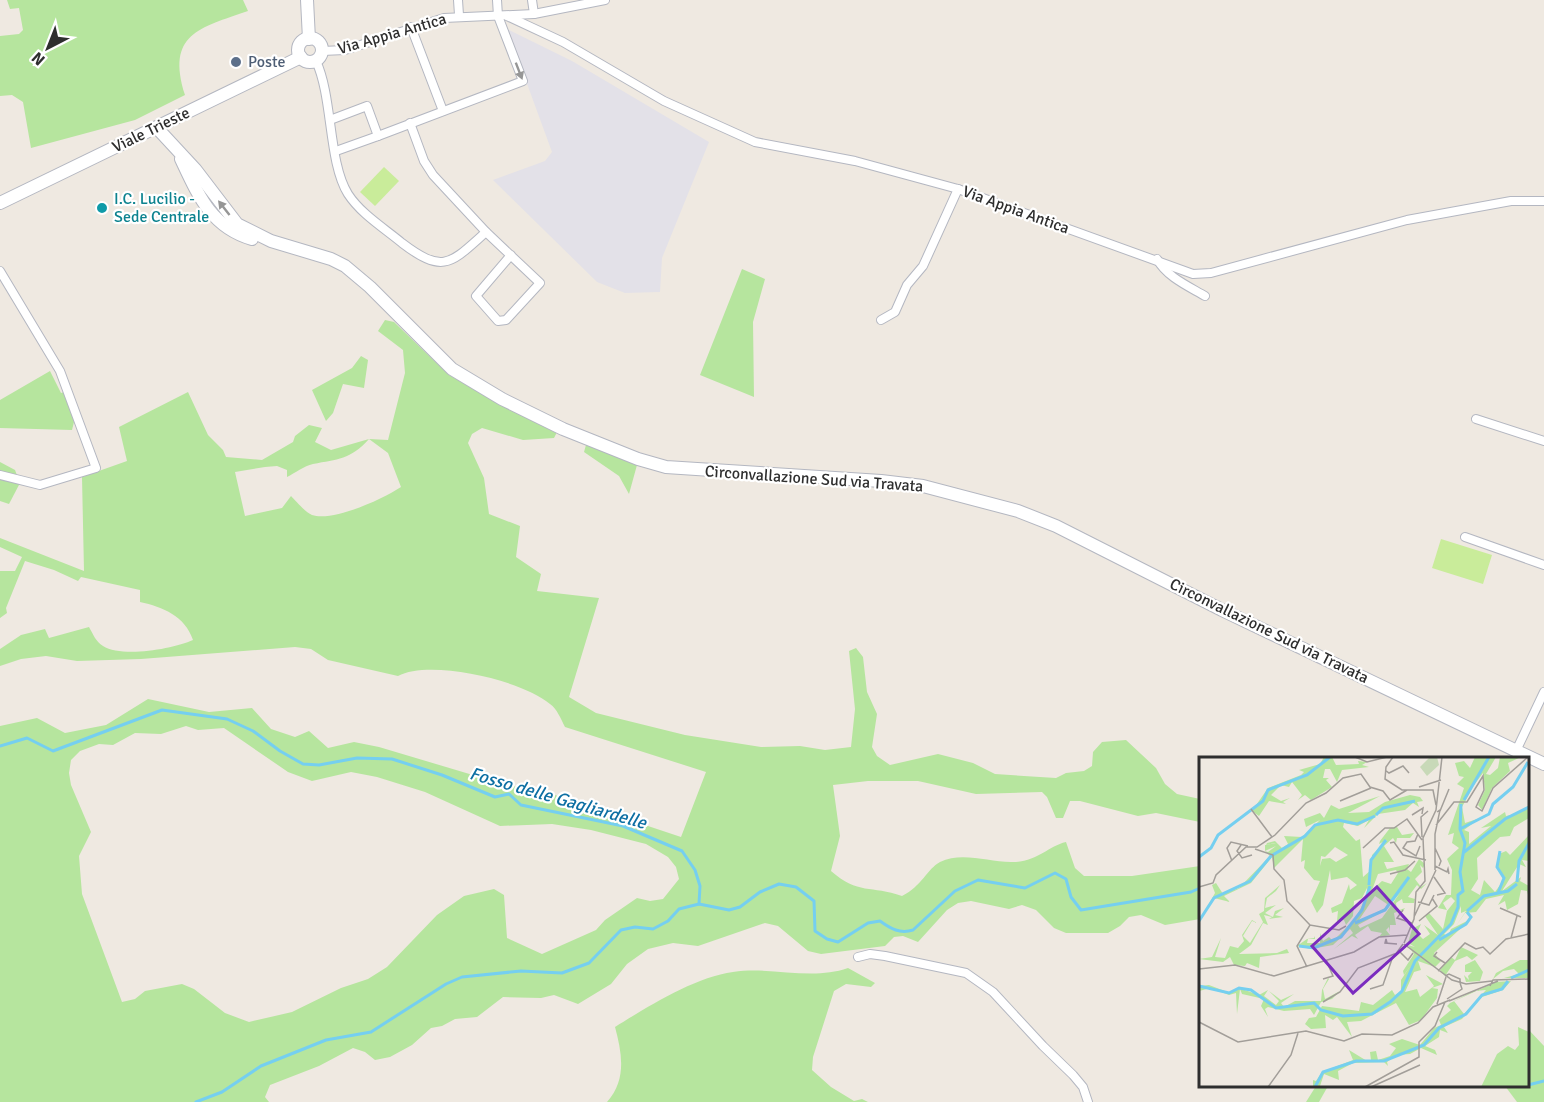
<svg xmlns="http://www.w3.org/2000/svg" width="1544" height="1102" viewBox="0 0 1544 1102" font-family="Signika,sans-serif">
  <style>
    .industrial { fill: #e3e1e8 }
    .green { fill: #b6e59e; fill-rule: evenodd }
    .pitch { fill: #c9ec9a }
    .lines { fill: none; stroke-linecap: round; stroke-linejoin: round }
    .stream { stroke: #75cff0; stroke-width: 3 }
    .street-casing { stroke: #b4b7c1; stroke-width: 10 }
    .secondary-casing { stroke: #b4b7c1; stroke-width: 14 }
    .street { stroke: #fff; stroke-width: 8 }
    .secondary { stroke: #fff; stroke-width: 12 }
    .oneway { fill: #969696 }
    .service-dot { fill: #5c6f8a; stroke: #fff; stroke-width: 2 }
    .culture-dot { fill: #0f9aa8; stroke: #fff; stroke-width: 2 }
    .labels { text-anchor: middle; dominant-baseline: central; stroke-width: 4.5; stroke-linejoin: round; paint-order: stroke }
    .street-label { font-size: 16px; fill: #2e2e2e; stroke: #fff }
    .service-label { font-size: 16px; fill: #4e5e75; stroke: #fff; text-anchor: start }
    .culture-label { font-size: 16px; fill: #0d838f; stroke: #fff; text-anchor: start }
    .water-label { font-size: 18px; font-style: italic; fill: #0d6fa3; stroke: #fff }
    .inset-river { fill: none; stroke: #75cff0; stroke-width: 3 }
    .inset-road { fill: none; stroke: #a29e99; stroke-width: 1.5 }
    .view { fill: #7b2cbf; fill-opacity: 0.15; stroke: #7b2cbf; stroke-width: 3 }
    .inset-edge { fill: none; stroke: #2e2e2e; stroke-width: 3 }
  </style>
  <rect width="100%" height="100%" fill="#efe9e1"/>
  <path class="industrial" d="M507 29 572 61 709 142 662 258 660 292 625 293 597 282 493 180 545 161 552 152Z"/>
  <g class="green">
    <path d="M7 0H243L248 11C199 28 166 34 185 95L135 120 31 148 23 102 12 95 0 96V36L19 34 23 30 19 8 10 9Z"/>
    <path d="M742 269 765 279 753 322 754 397 700 375Z"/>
    <path d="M385 320 394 322 449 375 503 406 557 432 554 438 523 440 482 428 472 434 468 443 484 478 489 514 520 526 516 557 541 574 537 591 599 598 569 697 596 713 685 735 761 747 800 746 825 750 851 747 855 709 849 651 856 648 863 657 867 692 877 714 872 747 877 756 890 765 938 754 973 763 995 774 1056 778 1066 773 1084 771 1092 766 1093 752 1102 742 1126 740 1156 768 1165 784 1177 794 1200 799V822L1156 813 1138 816 1080 801H1070L1063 818H1056L1047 797 1042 792 976 794 918 781H868L833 785 840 836 831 871C858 895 871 885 902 896 922 886 927 869 940 862 963 851 990 863 1014 862 1039 861 1048 846 1066 842L1075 868 1084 876H1132L1200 866V919L1165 925 1141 915 1129 917 1120 926 1108 933H1066L1054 928 1036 910 1022 905 1009 909 971 901 958 903 947 910 918 942 903 936 894 937 885 946 821 954 808 951 778 926 765 923 698 946 673 943 648 949 627 964 611 984 578 1004 554 995 541 998 503 997 477 1017 455 1019 442 1026 431 1028 412 1045 390 1057 375 1060 365 1052 353 1048 319 1066 270 1085 265 1097 269 1102H0V726L37 718 65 733 106 725 148 699 209 712 252 708 271 729 295 737 309 731 328 748 354 742 379 747 503 784 552 794 681 837 706 772 565 727C561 719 557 709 550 704 522 680 430 659 398 676L328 660 311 649 295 647 141 659 77 661 46 656 21 659 0 666V649L21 635 45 629 49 638 89 627C93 634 96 642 103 646 122 658 173 649 193 640 185 616 163 607 140 602V590L81 577 78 581 54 570 25 561 6 608 7 613 0 618V571H15L22 557 0 547V538L84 571 82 477 127 461 119 427 188 392 208 435 223 450 226 457 262 460 293 442 295 436 309 425 322 428 315 442 331 450 369 439 388 440 405 373 403 350 378 331ZM369 439 388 453 401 487C383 499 333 522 312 515 305 512 296 501 291 496L282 508 245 516 235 472 265 467 277 466 287 470V477C295 473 304 466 313 464 338 459 350 460 369 439ZM186 726 198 730 224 728 288 772 312 781 351 772 377 777 425 792 500 826 552 824 591 830 646 844 668 857 676 867 679 879 663 899 650 901 637 898 605 920 596 930 542 954 507 938 504 895 494 889 464 896 437 915 387 967 368 979 341 988 292 1012 249 1022 225 1013 194 989 182 984 145 991 135 999 122 1002 82 894 79 856 91 832 71 785 69 773 71 760 80 751 99 744 113 745 135 733 161 734Z"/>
    <path d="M361 356 368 360 364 388 343 384 333 413 326 421 312 390 352 368Z"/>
    <path d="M50 371 61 393 64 392 75 418 72 430 0 428V400Z"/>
    <path d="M586 445 637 465 629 494 619 476 584 452Z"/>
    <path d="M0 462 15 470 20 483 9 504 0 501Z"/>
    <path d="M848 968 875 983 871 987 846 984 834 991 813 1057 812 1070 831 1087 854 1101 862 1099 868 1102H607C627 1080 622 1053 615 1027 647 1007 695 977 733 972 771 966 811 981 848 968Z"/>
    <path d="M1528 1029 1544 1046V1102H1517L1505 1086H1528Z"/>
    <path d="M1316 1086H1328L1319 1102H1306Z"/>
  </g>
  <g class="pitch">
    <path d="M384 167 399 181 375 206 360 192Z"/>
    <path d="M1441 539 1492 555 1483 584 1432 568Z"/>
  </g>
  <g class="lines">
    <g class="stream">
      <path d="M0 746 27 738 53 751 162 710 227 719 253 731 280 751 303 764 319 765 357 758 392 759 442 775 495 797 509 794 521 805 623 826 682 851 695 870 700 886 699 904"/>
      <path d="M1528 1046V1050"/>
      <path d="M1528 1085 1544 1081"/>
      <path d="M196 1102 222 1092 261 1066 326 1040 371 1032 446 984 462 977 521 971 562 973 589 963 621 930 635 927 653 929 668 921 679 909 699 904 729 910 740 907 760 892 779 884 796 887 814 901 815 931 827 939 838 942 868 923 880 921C891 929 900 934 913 930L955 891 978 880 1025 888 1055 873 1066 879 1071 897 1081 910 1191 892 1200 888"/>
    </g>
    <g class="street-casing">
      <g id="street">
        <path d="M458 0 459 15"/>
        <path d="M532 0 534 14"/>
        <path d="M507 16 563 42 664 101 755 142 855 161 958 189 1193 274 1211 273 1407 220 1511 201H1544"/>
        <path d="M411 27 443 111"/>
        <path d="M322 51 345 50 444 18 534 14 605 0"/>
        <path d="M316 61C333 97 328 162 348 194 361 214 384 228 402 243 444 275 451 263 486 232"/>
        <path d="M330 120 367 106 378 136 336 151"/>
        <path d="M410 123 424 161 433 175 486 232 540 283 506 320 498 321 476 296 511 255"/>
        <path d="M378 136 523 81 498 16 497 0"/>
        <path d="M1157 259C1167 277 1188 286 1205 296"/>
        <path d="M0 271 60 371 96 468 40 485 0 475"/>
        <path d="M881 320 895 312 907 285 923 266 958 189"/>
        <path d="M1476 419 1544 441"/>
        <path d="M1465 537 1544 565"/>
        <path d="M1516 751 1544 692"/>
        <path d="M858 957 870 954 885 956 966 973 993 992 1043 1046 1073 1075 1083 1087 1088 1102"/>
      </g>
    </g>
    <g class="secondary-casing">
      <g id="secondary">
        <path d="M307 0 309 39"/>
        <circle cx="310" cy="50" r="12"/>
        <path d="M157 128 195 169 237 224 271 241 331 259 345 266 370 287 452 369 502 399 563 429 638 459 666 467 881 481 923 486 1018 511 1056 526 1222 610 1544 764"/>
        <path d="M181 159C198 195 211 227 252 239"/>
        <path d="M0 203 301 57"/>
      </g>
    </g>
    <use href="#street" class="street"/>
    <use href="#secondary" class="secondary"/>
  </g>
  <defs><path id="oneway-solid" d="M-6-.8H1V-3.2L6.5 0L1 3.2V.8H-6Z" transform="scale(1.5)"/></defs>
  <g class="oneway">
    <use href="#oneway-solid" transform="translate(519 71) rotate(69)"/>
    <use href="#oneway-solid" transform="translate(224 208) rotate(-128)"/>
  </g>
  <circle class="service-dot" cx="236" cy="62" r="6"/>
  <circle class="culture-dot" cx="102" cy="208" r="6"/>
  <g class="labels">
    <g class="street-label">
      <text transform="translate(392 34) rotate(-16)">Via Appia Antica</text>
      <text transform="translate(151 130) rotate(-26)">Viale Trieste</text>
      <text transform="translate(1016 210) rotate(20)">Via Appia Antica</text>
      <text transform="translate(814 479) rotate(4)">Circonvallazione Sud via Travata</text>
      <text transform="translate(1269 631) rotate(26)">Circonvallazione Sud via Travata</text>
    </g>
    <g class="service-label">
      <text x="248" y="62">Poste</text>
    </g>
    <g class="culture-label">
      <text x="114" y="199">I.C. Lucilio -<tspan x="114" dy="18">Sede Centrale</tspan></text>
    </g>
    <g class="water-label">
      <text transform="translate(558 798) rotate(16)">Fosso delle Gagliardelle</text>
    </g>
  </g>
  <g transform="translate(1199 757)">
    <rect width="330" height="330" fill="#efe9e1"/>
    <path d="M125 0H133L137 8 160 7 159 4 168 5 163 8 170 10 143 13 138 25 131 12H126L124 21H130L127 23 133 30 112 43 106 38 99 43 103 38 93 25 90 30 82 28 72 38 82 44 91 41 84 45 87 47 70 44 60 59 53 54 69 31 102 18 105 15 100 13 121 7ZM276 0H297L287 17 291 18 299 11 301 0H322L309 6 311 14 293 31 283 53 279 48 286 33 284 16 275 28 263 50 266 66 281 61 265 73 270 75V87L292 69 282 71 306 55 307 59 320 56 330 48V61L315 70 311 79 301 80 278 101 279 122 272 133 281 138 285 123 296 135 306 121 298 108 300 97 307 94 311 98 330 78V104L323 103 327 110 320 107 303 134 322 120 321 124 330 129V141L328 134 322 133 319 147 308 153 306 144 299 148 305 138 287 142 277 155 266 156 257 169 267 154 262 156V149L255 167 245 177 249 179 252 172 272 162 235 196 242 204 236 210 219 204 222 213 215 215 206 235 218 232 221 240 235 229 227 218 244 227 233 231 239 232 238 241 222 263 210 268 197 246 162 264 148 265 153 280 138 260 134 263 126 258 127 271 112 272 106 267 110 261 117 260 123 249 160 254 162 245 174 248 193 233 196 238 202 234V223L212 208 205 218 204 214 215 197 209 188 216 190 209 186 213 172 222 167 218 176 224 182 231 177 225 168 239 178 226 159 230 156 244 172 248 154 256 144 252 140 244 146 248 153 239 151 247 138H252L253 113 248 102 260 91 253 86 255 76 249 78 265 31 258 27 265 20 260 19 256 6 265 4 271 11ZM211 38 221 40 224 44 218 45 220 50 214 46 206 53 179 57 165 71 170 63 159 69 145 66 144 70 157 84 161 82 164 120 172 113 173 98 188 83 180 87 181 84 191 71 198 70 203 78 215 76 211 81H198L197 86 194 81 185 89 195 105H185L188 112 210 107 208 112 212 115 220 102 226 107 224 111 221 108 223 115 216 122 222 130 228 126 222 132 218 128 209 140 216 142 215 146H204L203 142 197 146 198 154 206 151 202 157 203 153 195 156 197 168H191V176L190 170 187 173 191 178 180 180 183 176 172 174 169 169 156 178 159 182 153 179 135 192 154 176 151 172 134 188 112 192 98 189 108 182 115 181 116 179V182H109L108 186H121V176L124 184 130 180 134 184 156 162 169 137 168 131 163 141 155 144 154 159 147 168 145 163 138 164 139 154 133 156 132 151 143 146 150 127 151 133 158 128 148 120 132 123 131 113 124 148 118 156 112 144 121 124 115 123 105 111 106 103 102 105 104 82 75 111 73 100 52 126 25 139 31 145 15 141 0 165 16 136 13 128 17 126 24 137 40 131 71 99 66 94 69 95 77 89 66 94V88L77 86 67 88 68 86 76 84 83 91 89 87 85 79 103 80 121 63 107 70 105 62 121 56 125 61 132 48 140 52 181 39 149 56 170 55 186 45ZM136 90 149 98 137 105 131 101 123 102 121 109 122 99 126 100ZM197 113 199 116 192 127 183 124 173 133 179 117ZM201 136 183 161 161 171 159 168 187 153ZM176 139 188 147 186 151 158 166ZM81 128 77 134 68 141 66 151 77 148 66 156 74 160 76 154 85 151 76 158 84 160 70 162 73 160 65 158 69 168 64 166 52 188 40 197 78 196 88 192 90 196 61 200 60 211 48 206 46 209 35 208 31 200 24 205 0 202 13 200 22 181 16 200 26 201 31 189 39 191 45 184 43 178 53 163 58 166 53 164 44 179 51 186 64 165 60 157 65 154 66 141ZM262 190 279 198 273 203 268 199 256 204 246 219 241 213 252 200 256 203ZM276 203 284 215 281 224 267 225 265 218 270 223 269 219 273 215H266V208ZM321 203H330V221H305L320 217 315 212 304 214 294 222 297 216ZM129 221 130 222 124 232 126 242 141 234 133 242 122 245 115 258 111 252 85 254 69 250 66 252 69 260 62 249 65 242 43 237 41 232 38 257 37 236 30 238 12 231 0 234V229L10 228 31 236 40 231 60 238 69 233 65 239 77 248 80 244 70 234 82 243 95 237 82 246 85 250 96 244H122L123 233ZM312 224 304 233 283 240 263 262 245 270 249 276 241 273 240 280 226 289 236 293 238 298 222 291 211 297 197 298 188 305 189 309 185 305 154 306 139 314 140 323 125 317 121 329 114 330V323L117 324 123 315 154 303 150 293 168 304 172 303 171 295 177 294 179 303 191 299 197 291 190 287 203 282 221 288 235 271 242 268 240 263 252 253 248 249 251 246 297 225ZM287 233 265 257 255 244 275 234ZM319 270 330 275V330H282L298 297 309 289 316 293 320 288Z" fill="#b6e59e" fill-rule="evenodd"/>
    <path d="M231 0H238L240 8 228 19 221 10Z" fill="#c8d9b8"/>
    <path class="inset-river" d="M265 43 290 0M177 58 184 51 216 44M261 72 290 57 294 47 314 30 329 5M264 96 306 62 330 50M0 100 12 91 19 78 64 44 69 33 108 18 131 0M318 125 320 104 330 86M170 128 172 103 187 83M299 136 305 121 298 110 301 94M268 154 285 139 309 134 318 127M0 164 15 141 51 124 72 99 106 79 116 68 139 63 158 67 176 59M156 166 186 153 210 120M240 183 267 167 272 160 268 155M100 189 115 191 142 180 163 153 171 129M312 221 330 213M0 229 30 236 40 231 52 233 77 251 115 246 122 253 144 259 173 257 191 245 203 234 216 204 252 167 259 150V138L264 134 261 115 266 86 261 72 262 47M116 330 124 315 157 304H185L225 288 240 271 267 257 283 238 303 232 309 224"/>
    <path class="inset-road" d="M156 0 168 5 188 0M194 0 187 10 186 22 203 33H234L237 48M186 13 190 16 204 9 210 16M220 30 242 23M141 44 172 31M52 52 73 80M241 54 250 32M213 58 224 51 223 57M237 68 255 45H268L284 19 285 33 277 50 283 54 294 31 329 0M219 77 216 84 208 85 204 91 217 99 221 89M223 80 222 60 229 54M191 86 195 85 204 98 227 103M42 88 38 94 43 101 53 98M164 91 186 71H195L208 62 223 83M236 91 242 104 240 109M56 92 74 98 75 112 85 123 88 144 111 168M33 104 28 91 32 85 49 89M236 109 248 115 249 112 250 117M236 113V77L241 53 238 55M191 117 206 113 216 104M235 120 246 136 238 138M0 130 14 126 17 118 47 90H58L76 78 107 46 127 36 144 21 162 17 171 30 184 34 191 43 208 33M219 145 230 148 235 138M301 151 322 160M204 153 198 161 213 166M215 160 237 113M220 164 238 149 233 141M312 181 318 159M188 186 187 182 186 186 198 187M205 186 215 162 217 135 226 124 224 81 237 53 243 0M205 187 253 223 267 227 293 224M200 194 209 203 214 196M238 195 235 199 246 206M108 210 98 189 111 168 140 173 147 169M0 212 36 208 75 219 155 195 180 180 208 178M239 214 266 186 277 192 284 190 291 197 307 182 330 177M246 219 250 217 261 222V225M124 222 134 219 127 203M291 229 294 223 330 222M171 232 184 228 193 202 204 187M248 242 263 232 261 226M250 244 299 224M124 245 141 235 159 211 198 196M238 247 247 220M0 265 39 285 107 274 145 284 163 277 193 278 219 266 234 250 251 243M69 330 92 298 99 276M166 330 220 300V285L236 269 246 245M172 330 221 308"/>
    <path class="view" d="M178 130 220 177 154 236 113 189Z"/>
    <rect width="330" height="330" class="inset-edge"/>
  </g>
  <g transform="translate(48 48) rotate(222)" stroke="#ffffff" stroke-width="4.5" paint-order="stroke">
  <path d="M0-4.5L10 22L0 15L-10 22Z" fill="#2e2e2e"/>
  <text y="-9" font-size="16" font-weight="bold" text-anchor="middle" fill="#2e2e2e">N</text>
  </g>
</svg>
